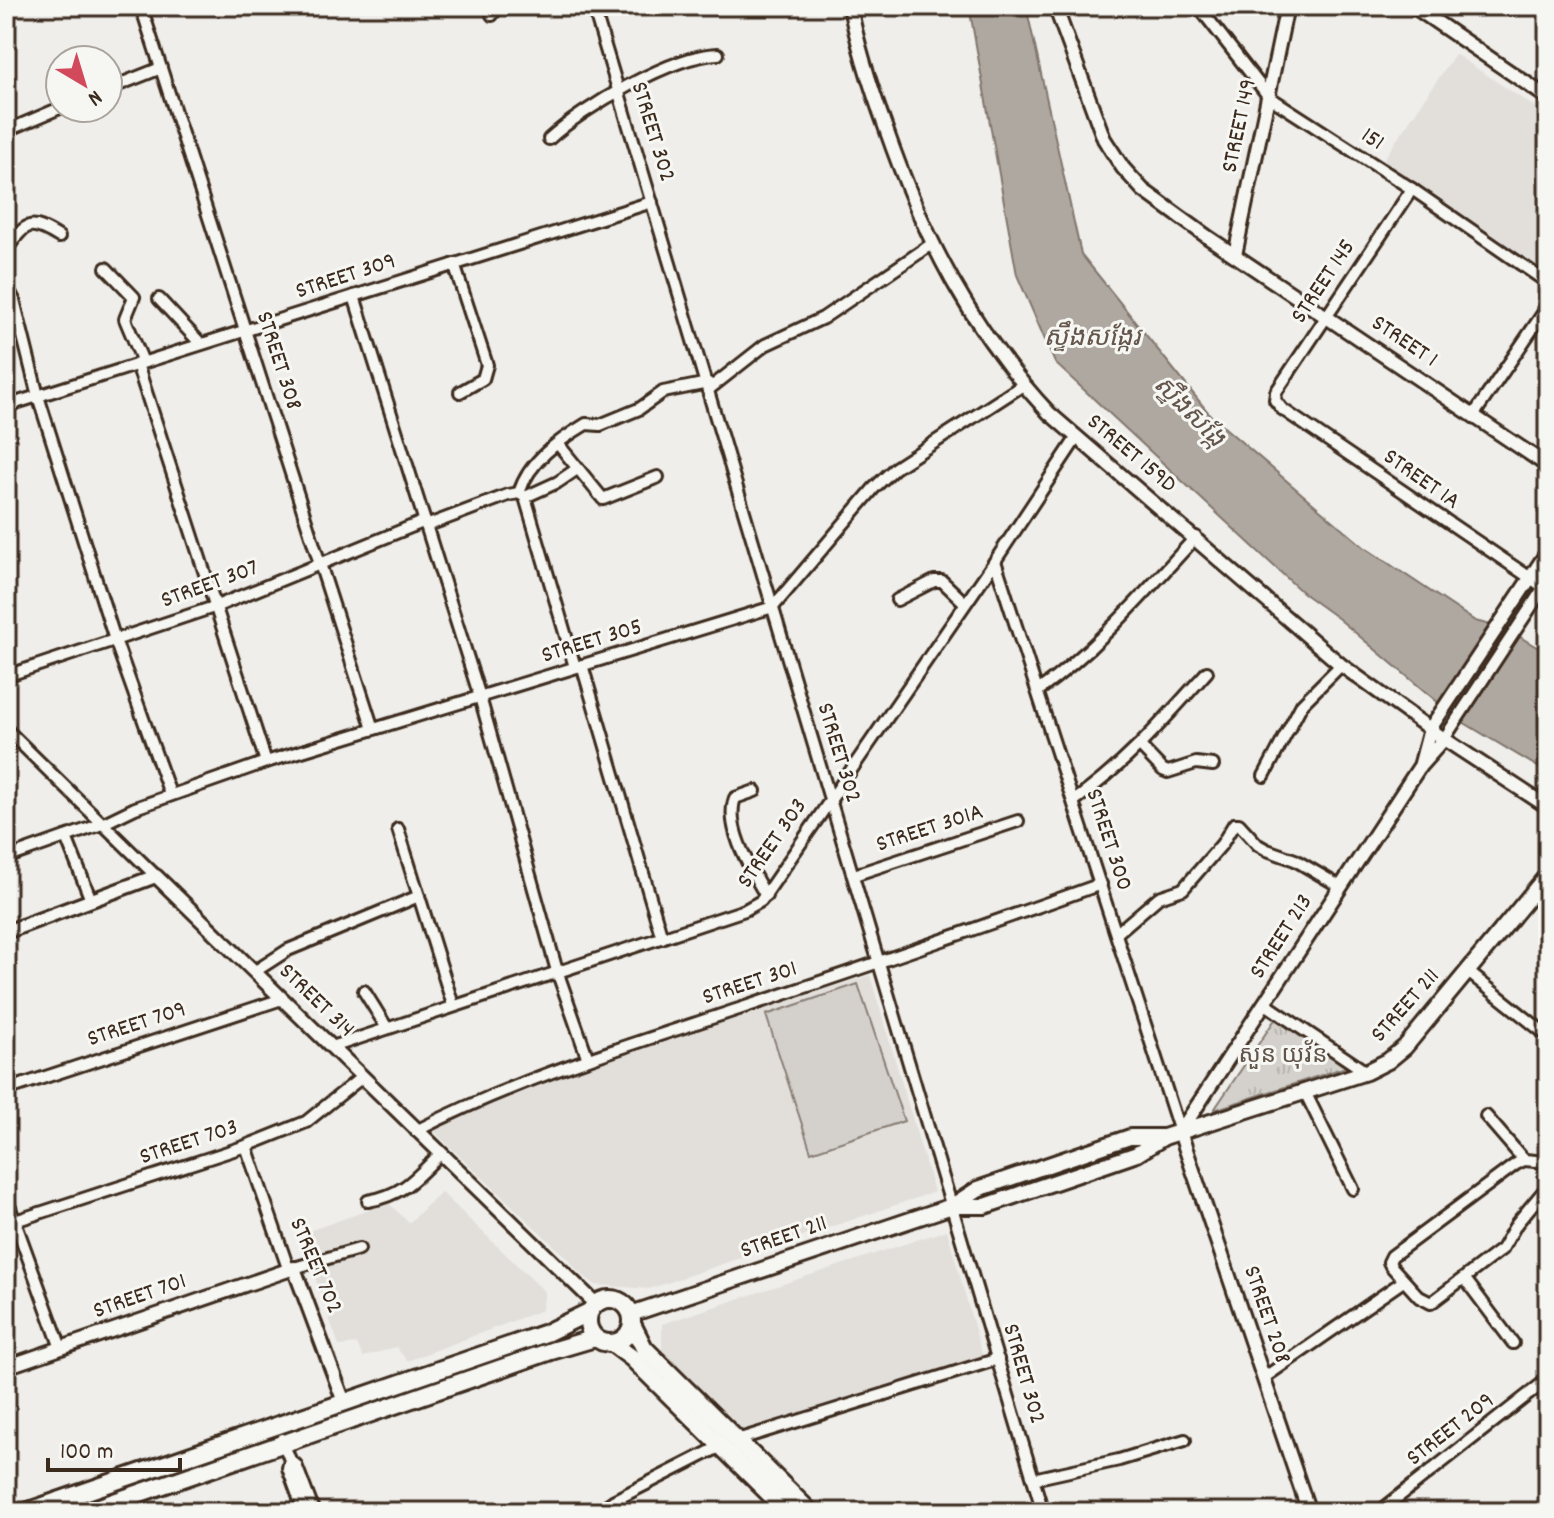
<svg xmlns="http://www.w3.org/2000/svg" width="1554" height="1518" viewBox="0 0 1554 1518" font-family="Dekko,'Noto Sans Khmer',sans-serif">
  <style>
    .built { fill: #e2dfdb }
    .grass { fill: #d4d1cc; stroke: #887e75; stroke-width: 2 }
    .park { fill: url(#park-tufts); stroke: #887e75; stroke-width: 2 }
    .water { fill: #afa8a1; stroke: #81766d; stroke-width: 2 }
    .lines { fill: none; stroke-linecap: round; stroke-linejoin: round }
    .minor-casing { stroke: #3b2a1e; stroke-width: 16 }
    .tertiary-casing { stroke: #3b2a1e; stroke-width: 18 }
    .secondary-casing { stroke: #3b2a1e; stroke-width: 20 }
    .primary-casing { stroke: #3b2a1e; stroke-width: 22 }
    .minor { stroke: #f6f6f2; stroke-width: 10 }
    .tertiary { stroke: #f6f6f2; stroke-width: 12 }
    .secondary { stroke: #f6f6f2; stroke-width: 14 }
    .primary { stroke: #f6f6f2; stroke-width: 16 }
    .labels { text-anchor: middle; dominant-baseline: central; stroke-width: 6; stroke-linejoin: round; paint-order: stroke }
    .street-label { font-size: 24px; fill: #3b2a1e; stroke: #f6f6f2 }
    .park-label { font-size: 24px; fill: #61544a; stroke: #f6f6f2 }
    .water-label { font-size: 26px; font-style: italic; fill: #64564c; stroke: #f6f6f2 }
  </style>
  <defs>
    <pattern id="park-tufts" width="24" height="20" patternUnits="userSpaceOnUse" patternTransform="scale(2)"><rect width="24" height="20" fill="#d4d1cc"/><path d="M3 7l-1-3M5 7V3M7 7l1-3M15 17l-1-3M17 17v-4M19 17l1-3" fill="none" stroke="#b7b4af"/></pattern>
  </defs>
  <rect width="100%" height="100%" fill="#efeeea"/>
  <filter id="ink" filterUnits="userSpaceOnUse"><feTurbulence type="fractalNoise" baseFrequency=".0125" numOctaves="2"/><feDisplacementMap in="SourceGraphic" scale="16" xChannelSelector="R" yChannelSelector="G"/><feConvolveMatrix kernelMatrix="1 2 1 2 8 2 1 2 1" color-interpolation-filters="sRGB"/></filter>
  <g filter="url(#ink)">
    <g class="built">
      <path d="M1455 54 1548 116 1546 278 1379 166Z"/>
      <path d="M870 975 934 1192 649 1289 596 1285 578 1272 571 1262 431 1129 596 1063Z"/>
      <path d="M441 1192 545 1292 542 1310 407 1361 396 1347 363 1357 357 1344 339 1346 300 1234 389 1203 409 1223Z"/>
      <path d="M947 1230 983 1358 743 1433 662 1353V1324Z"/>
    </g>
    <path class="grass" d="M858 984 904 1121 811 1152 766 1015Z"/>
    <path class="park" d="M1276 1018 1346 1067 1214 1110Z"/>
    <path class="water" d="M969 6H1026L1081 254 1211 416 1364 547 1475 621 1507 629 1548 654V773L1461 721 1452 724 1453 715 1339 619 1303 593 1055 363 1017 275Z"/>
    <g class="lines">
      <g class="minor-casing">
        <g id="minor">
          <path d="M141 6 373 729"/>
          <path d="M593 6 1043 1512"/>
          <path d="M1198 6 1269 97 1412 189 1548 283"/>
          <path d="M492 15 498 6"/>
          <path d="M108 89 161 68"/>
          <path d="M6 131 60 108"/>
          <path d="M549 139C582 108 673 55 718 54"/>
          <path d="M1412 189 1276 392 1275 400 1282 409 1548 590"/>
          <path d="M6 250C26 223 29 218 59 237"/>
          <path d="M454 264 487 365 483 379 460 392"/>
          <path d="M106 268 134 297 125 319 143 362"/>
          <path d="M6 285 14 300 38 396 115 640 170 794"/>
          <path d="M354 296 480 697 557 971 588 1059"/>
          <path d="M159 299 201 344"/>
          <path d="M137 364 266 762"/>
          <path d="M709 389 765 345 823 318 932 244"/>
          <path d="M6 406 652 202"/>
          <path d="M1473 416 1548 306"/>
          <path d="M558 444 603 499 658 477"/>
          <path d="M519 493C529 461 558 441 586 424L600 425 639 409 663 392 708 383"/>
          <path d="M525 497 558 482 577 469"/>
          <path d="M426 526 508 495 519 493 525 497 575 667"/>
          <path d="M995 561 1180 1132"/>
          <path d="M897 600 934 581H942L965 603"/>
          <path d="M582 665 662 938"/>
          <path d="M6 676 217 606 425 521"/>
          <path d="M1038 691C1098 648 1147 590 1196 537"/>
          <path d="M6 729 156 876"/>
          <path d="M1444 739 1548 581"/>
          <path d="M1141 747 1163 770 1168 772 1196 763 1213 765"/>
          <path d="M1264 776 1302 704 1341 665"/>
          <path d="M755 791 735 798C724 828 752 871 766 896"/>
          <path d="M1074 801C1127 763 1164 720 1207 672"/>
          <path d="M398 829 453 1005"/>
          <path d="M66 837 91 900"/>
          <path d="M6 858 102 824 135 808 266 762 773 607 874 488 895 468 1023 385"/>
          <path d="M854 875 1018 821"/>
          <path d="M1117 933 1159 897 1183 889 1222 844 1234 824H1239L1258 845 1267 850 1295 860 1341 887"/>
          <path d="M1467 971 1548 1036"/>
          <path d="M254 972 288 950 419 896"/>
          <path d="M364 991 387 1028"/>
          <path d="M1264 1003 1366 1072"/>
          <path d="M332 1047 745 910 761 901 995 561 1077 437"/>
          <path d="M6 1090 282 999"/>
          <path d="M1305 1092 1353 1189"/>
          <path d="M1486 1116 1524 1160"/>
          <path d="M416 1131C519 1078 630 1045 739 1009 861 969 981 927 1101 884"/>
          <path d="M246 1146 288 1268"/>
          <path d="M1548 1162 1524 1160 1516 1164 1392 1256 1389 1262 1391 1266 1419 1297 1431 1303 1502 1249 1517 1223 1548 1186"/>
          <path d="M6 1197 61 1348"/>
          <path d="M368 1201C403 1195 416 1178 440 1154"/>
          <path d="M15 1221 246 1146 306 1122 362 1077"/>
          <path d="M294 1268 359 1249"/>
          <path d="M1465 1279 1513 1343"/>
          <path d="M1265 1377 1402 1282"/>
          <path d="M282 1439 290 1460 288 1468 304 1512"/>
          <path d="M737 1440 998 1359"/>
          <path d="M290 1460 296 1465 314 1512"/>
          <path d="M1033 1479 1119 1460 1185 1440"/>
          <path d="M597 1512 613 1501 721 1446"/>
          <path d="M1379 1512 1548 1379"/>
        </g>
      </g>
      <g class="tertiary-casing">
        <g id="tertiary">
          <path d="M850 6C858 49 871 88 886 129 924 238 970 328 1049 413L1341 665 1444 739 1548 807"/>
          <path d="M1055 6 1104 139 1123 168 1143 190 1209 238 1548 466"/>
          <path d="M1413 6 1548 98"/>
          <path d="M1235 255 1287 6"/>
          <path d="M1421 763 1430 729 1548 551"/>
          <path d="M6 932 156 876 596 1304"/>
          <path d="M6 1367 294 1268 344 1402"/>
          <path d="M1309 1512 1180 1132 1420 766 1444 739"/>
        </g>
      </g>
      <g class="secondary-casing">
        <g id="secondary">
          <path d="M952 1206H985L1137 1154 1164 1137 1366 1072 1388 1061 1405 1047 1548 874"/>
          <path d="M631 1314 952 1206 978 1189 1130 1137H1164"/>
        </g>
      </g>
      <g class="primary-casing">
        <g id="primary">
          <circle cx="610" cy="1321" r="22"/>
          <path d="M632 1324 644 1348 810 1512"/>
          <path d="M612 1343 632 1358 788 1512"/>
          <path d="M26 1512 546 1333 589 1312"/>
          <path d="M85 1512 551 1351 595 1338"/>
        </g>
      </g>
      <use href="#minor" class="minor"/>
      <use href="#tertiary" class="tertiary"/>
      <use href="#secondary" class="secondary"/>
      <use href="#primary" class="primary"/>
    </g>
  </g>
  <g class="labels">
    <g class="street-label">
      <text transform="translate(1240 126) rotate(-78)">STREET 149</text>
      <text transform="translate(652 132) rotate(73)">STREET 302</text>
      <text transform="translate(1372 140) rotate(33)">151</text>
      <text transform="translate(346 277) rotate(-18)">STREET 309</text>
      <text transform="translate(1324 282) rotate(-56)">STREET 145</text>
      <text transform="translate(1404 342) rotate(34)">STREET 1</text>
      <text transform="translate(278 361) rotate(72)">STREET 308</text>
      <text transform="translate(1131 454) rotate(40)">STREET 159D</text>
      <text transform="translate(1421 480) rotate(35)">STREET 1A</text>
      <text transform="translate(210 585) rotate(-20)">STREET 307</text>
      <text transform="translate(592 642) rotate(-17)">STREET 305</text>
      <text transform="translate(838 753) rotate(73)">STREET 302</text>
      <text transform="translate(930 829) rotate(-18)">STREET 301A</text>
      <text transform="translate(1108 840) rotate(72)">STREET 300</text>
      <text transform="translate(773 844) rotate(-55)">STREET 303</text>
      <text transform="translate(1282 937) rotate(-57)">STREET 213</text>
      <text transform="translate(750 984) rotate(-18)">STREET 301</text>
      <text transform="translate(316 1001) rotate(44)">STREET 314</text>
      <text transform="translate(1406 1006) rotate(-48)">STREET 211</text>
      <text transform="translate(137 1025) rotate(-18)">STREET 709</text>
      <text transform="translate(189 1143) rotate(-18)">STREET 703</text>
      <text transform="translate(784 1238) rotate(-19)">STREET 211</text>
      <text transform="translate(315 1266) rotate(67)">STREET 702</text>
      <text transform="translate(140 1297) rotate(-19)">STREET 701</text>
      <text transform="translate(1266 1315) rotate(71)">STREET 208</text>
      <text transform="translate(1023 1374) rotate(74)">STREET 302</text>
      <text transform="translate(1451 1430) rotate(-38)">STREET 209</text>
    </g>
    <g class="park-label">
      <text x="1283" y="1057">សួន យុវ័ន</text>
    </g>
    <g class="water-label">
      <text x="1092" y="339">ស្ទឹងសង្កែរ</text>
      <text transform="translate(1188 413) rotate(45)">ស្ទឹងសង្កែ</text>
    </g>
  </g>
  <rect width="1554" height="1518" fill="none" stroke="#f6f6f2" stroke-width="32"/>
  <rect x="16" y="16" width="1522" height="1486" fill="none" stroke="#3b2a1e" stroke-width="3" filter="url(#ink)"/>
  <g transform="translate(84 84) rotate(142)"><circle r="38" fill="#f6f6f2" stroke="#aba49d" stroke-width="2"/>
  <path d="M0-6L14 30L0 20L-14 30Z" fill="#d1495b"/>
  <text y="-12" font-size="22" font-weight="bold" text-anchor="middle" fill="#3b2a1e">N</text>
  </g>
  <path d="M48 1458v12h132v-12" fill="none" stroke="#3b2a1e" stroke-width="4"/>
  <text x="60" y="1458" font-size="24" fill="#3b2a1e" stroke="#f6f6f2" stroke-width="6" paint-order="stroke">100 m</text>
</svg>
